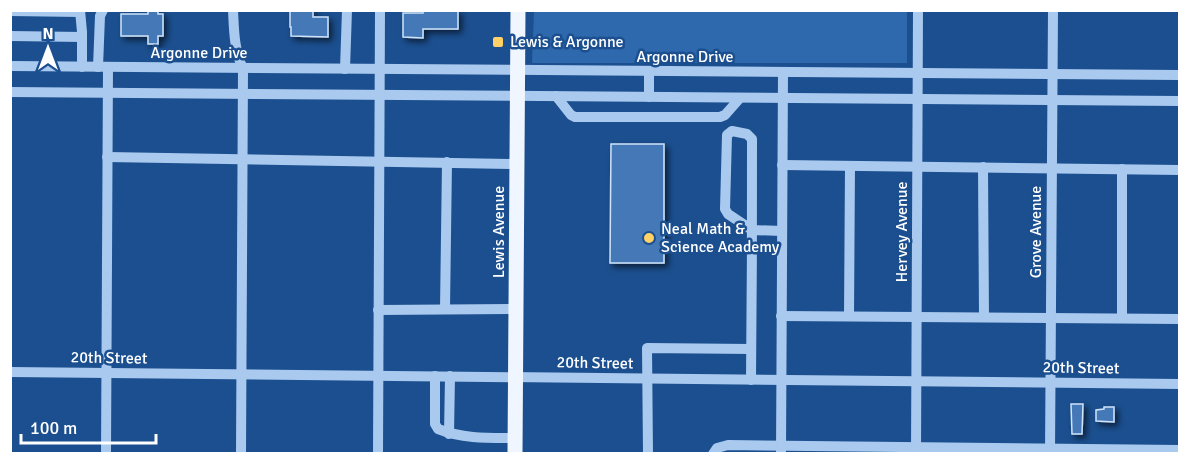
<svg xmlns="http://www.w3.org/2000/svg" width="1190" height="464" viewBox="0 0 1190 464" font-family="Signika,sans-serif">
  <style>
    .green { fill: #2e69ad }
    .building { fill: #4478b7; stroke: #cfe3fa; stroke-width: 1.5; filter: url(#shadow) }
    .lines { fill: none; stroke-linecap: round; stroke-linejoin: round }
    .minor { stroke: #a9c9ee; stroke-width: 10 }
    .major { stroke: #f0f6ff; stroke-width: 15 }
    .poi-dot { fill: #ffd166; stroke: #1b4f8f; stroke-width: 2 }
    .labels { text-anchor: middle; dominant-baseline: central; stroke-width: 5; stroke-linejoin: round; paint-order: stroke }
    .poi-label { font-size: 16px; fill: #fff; stroke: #1b4f8f; text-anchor: start }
    .street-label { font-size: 16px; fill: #fff; stroke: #1b4f8f }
  </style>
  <defs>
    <filter id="shadow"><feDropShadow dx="3.5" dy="3.5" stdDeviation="3" flood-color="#0009"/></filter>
  </defs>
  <rect width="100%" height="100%" fill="#1b4f8f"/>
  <path class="green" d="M534 11H907V63H532Z"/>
  <g class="building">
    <path d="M148 10H158V14H163V36H158V44H148V36H121V14H148Z"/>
    <path d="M290 10H313V17H328V37L291 36V27H290Z"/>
    <path d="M423 10 458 11V29H423V38L403 37V13H423Z"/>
    <path d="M611 144H664V263H610Z"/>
    <path d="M1071 404H1083L1082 434H1072Z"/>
    <path d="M1104 407H1114V422L1096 421V410L1104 409Z"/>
  </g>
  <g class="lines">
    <g class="minor">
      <path d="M80 10 82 32V67"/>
      <path d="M233 10C234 31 234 49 243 69L241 454"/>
      <path d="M10 11 80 12"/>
      <path d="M10 36 82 37"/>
      <path d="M10 66 1180 75"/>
      <path d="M98 67 100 16 103 10"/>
      <path d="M345 69 347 10"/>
      <path d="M10 92 1180 101"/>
      <path d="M556 96 571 115 575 117H720L725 115 740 98"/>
      <path d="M649 97V72"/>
      <path d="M107 157 517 164"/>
      <path d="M782 165 1180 170"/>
      <path d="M983 167 984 317"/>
      <path d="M445 309 447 162"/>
      <path d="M378 310 516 309"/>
      <path d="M781 316 1180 319"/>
      <path d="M849 316 850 166"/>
      <path d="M1122 318V169"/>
      <path d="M10 372 1180 384"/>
      <path d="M435 376V424L438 429C463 439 489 438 515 438"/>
      <path d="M751 380C752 300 752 219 752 139L747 134 732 131 727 135 725 209 728 214 752 230 782 231"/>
      <path d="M449 434 450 376"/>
      <path d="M1050 453 1053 10"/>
      <path d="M106 454 108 67"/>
      <path d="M378 454 380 10"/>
      <path d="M648 454 647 348 751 349"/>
      <path d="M713 454 717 448 728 445 1180 450"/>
      <path d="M781 454 783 72"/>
      <path d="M916 454 918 10"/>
    </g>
    <path class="major" d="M515 454 518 10"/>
  </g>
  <g class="poi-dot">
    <rect x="492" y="36" width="12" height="12" rx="3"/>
    <circle cx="649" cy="238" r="6"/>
  </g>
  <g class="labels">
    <g class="poi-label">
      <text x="510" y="42">Lewis &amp; Argonne</text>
      <text x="661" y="229">Neal Math &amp;<tspan x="661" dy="18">Science Academy</tspan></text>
    </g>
    <g class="street-label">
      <text x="199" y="53">Argonne Drive</text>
      <text x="685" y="57">Argonne Drive</text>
      <text transform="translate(499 232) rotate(-90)">Lewis Avenue</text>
      <text transform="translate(902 232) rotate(-90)">Hervey Avenue</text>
      <text transform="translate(1036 232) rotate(-90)">Grove Avenue</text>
      <text transform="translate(109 358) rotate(1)">20th Street</text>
      <text transform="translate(595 363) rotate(1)">20th Street</text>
      <text transform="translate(1081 368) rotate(1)">20th Street</text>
    </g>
  </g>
  <rect width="1190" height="464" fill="none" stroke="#ffffff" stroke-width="24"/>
  <g transform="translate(48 48)" stroke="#1b4f8f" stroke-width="4.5" paint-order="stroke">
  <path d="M0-4.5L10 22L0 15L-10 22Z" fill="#ffffff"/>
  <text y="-9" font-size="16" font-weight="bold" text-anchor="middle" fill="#ffffff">N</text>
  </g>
  <path d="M21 434v9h135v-9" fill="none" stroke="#ffffff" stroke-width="3"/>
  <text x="30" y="434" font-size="18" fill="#ffffff" stroke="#1b4f8f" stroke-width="4.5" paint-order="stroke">100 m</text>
</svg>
